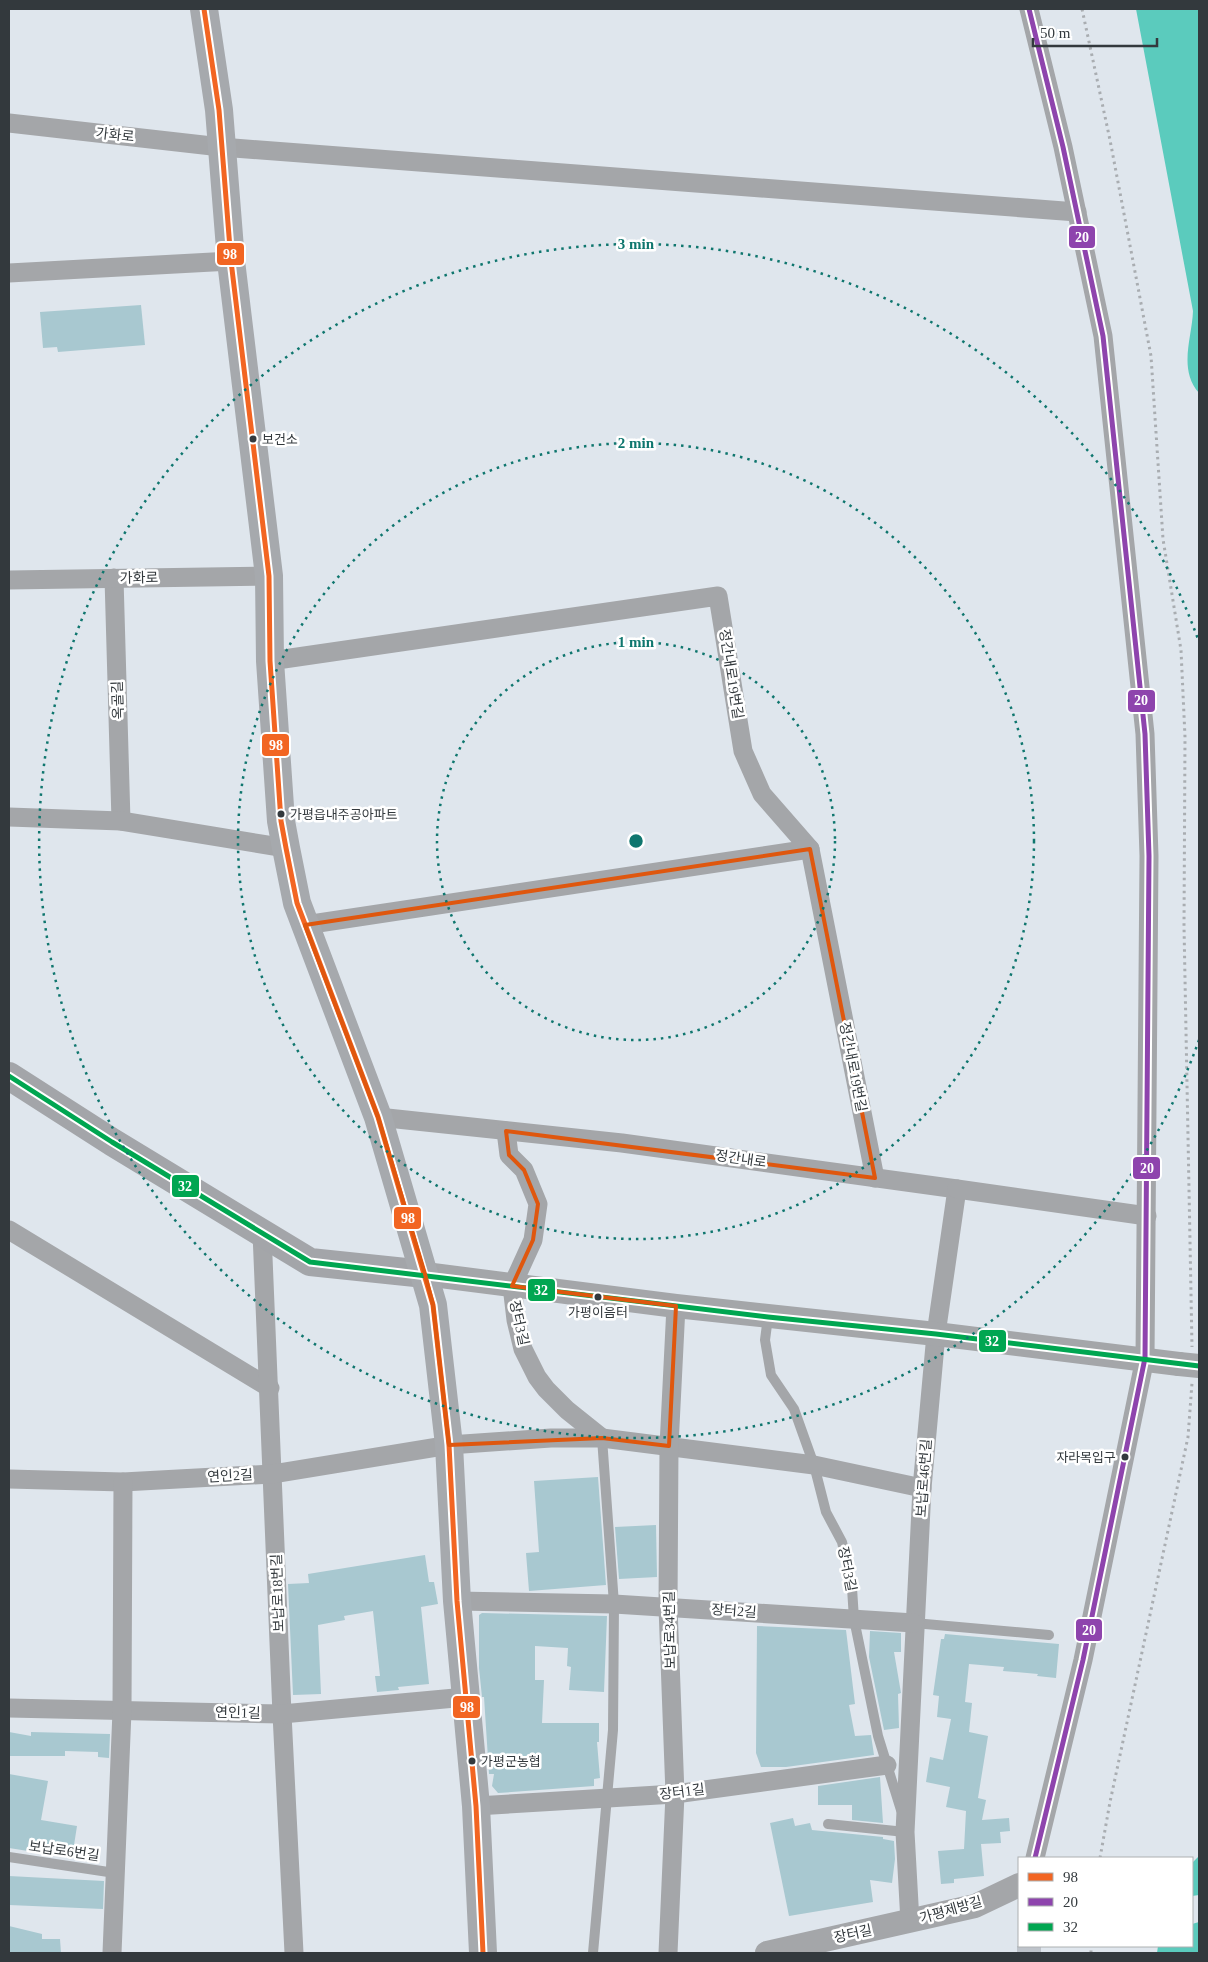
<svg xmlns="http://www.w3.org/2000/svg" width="1208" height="1962" viewBox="0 0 1208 1962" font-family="'Times New Roman','Noto Sans KR',serif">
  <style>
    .water { fill: #5bcbbd }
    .pier { fill: #dfe6ed }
    .building { fill: #a8c8d0 }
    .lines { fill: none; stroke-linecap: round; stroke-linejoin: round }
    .tertiary-tunnel { stroke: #bdc3ca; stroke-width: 24; stroke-dasharray: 24 12; stroke-linecap: butt }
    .path { stroke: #a9adb1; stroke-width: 3; stroke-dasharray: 2.5 4; stroke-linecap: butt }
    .service { stroke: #a4a6a9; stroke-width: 10 }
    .minor { stroke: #a4a6a9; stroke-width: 19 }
    .tertiary { stroke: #a4a6a9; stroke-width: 24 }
    .secondary { stroke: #a3a5a9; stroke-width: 28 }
    .primary { stroke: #a6a9ad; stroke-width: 28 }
    .tertiary-bridge { stroke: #a4a6a9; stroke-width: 24 }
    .bus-1-casing { stroke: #fff; stroke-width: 9 }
    .bus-2-casing { stroke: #fff; stroke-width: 9 }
    .bus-3-casing { stroke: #fff; stroke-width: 9 }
    .bus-1 { stroke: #f26522; stroke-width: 5 }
    .bus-2 { stroke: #8e44ad; stroke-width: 5 }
    .bus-3 { stroke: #00a651; stroke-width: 5 }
    .marked { fill: none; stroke: #df570e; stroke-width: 4; stroke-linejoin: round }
    .ring { fill: none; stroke: #0f766e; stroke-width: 2.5; stroke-dasharray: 2.5 5 }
    .bus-dot { fill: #33393d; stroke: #fff; stroke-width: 2 }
    .labels { text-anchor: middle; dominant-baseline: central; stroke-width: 5; stroke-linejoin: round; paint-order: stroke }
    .bus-label { font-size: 13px; fill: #33393d; stroke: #fff; text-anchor: start }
    .street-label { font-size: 14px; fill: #33393d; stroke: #fff }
    .centre { fill: #0f766e; stroke: #fff; stroke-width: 2.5 }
    .ring-label { font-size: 15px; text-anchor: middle; font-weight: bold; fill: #0f766e; stroke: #fff; stroke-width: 5; stroke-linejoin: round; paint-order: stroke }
    .line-badge { stroke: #fff; stroke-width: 2 }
    .badge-label { font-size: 14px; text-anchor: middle; font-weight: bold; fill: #fff }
  </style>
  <rect width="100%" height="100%" fill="#dfe6ed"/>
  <g class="water">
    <path d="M1136 9H1199V393C1178 369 1192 338 1193 311Z"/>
    <path d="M1199 1856V1953H1157L1158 1946H1192V1863Z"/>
  </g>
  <path class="pier" d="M1199 1895V1922L1192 1924V1896Z"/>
  <g class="building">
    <path d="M141 305 145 345 58 352 57 347 43 348 40 312Z"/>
    <path d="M598 1477 606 1585 529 1591 526 1553 539 1552 534 1481Z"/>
    <path d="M656 1525 657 1577 619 1579 615 1527Z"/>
    <path d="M425 1555 429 1582H434L438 1604 421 1607 429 1684 398 1687 399 1690 377 1692 375 1676H380L373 1611 344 1616 345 1620 318 1625 321 1694 293 1695 288 1584 309 1583 308 1574Z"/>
    <path d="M482 1613 607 1616 604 1692 569 1690 571 1667 567 1666 568 1648 535 1646V1680H544L542 1723H599V1742H597L600 1778 594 1779V1786L498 1793 492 1786 494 1774H489L484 1697H482L479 1668V1615Z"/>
    <path d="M757 1626 846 1630 855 1704 849 1705 855 1736 871 1735 874 1755 786 1767H761L756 1753Z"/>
    <path d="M870 1631 901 1633V1652H894L901 1693 898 1694 899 1728 884 1730 869 1657Z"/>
    <path d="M945 1634 1059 1644 1056 1678 1037 1676 1038 1674 1003 1671 1004 1667 969 1664 965 1702 972 1703 969 1732 988 1736 978 1798 986 1800 982 1820 1009 1818 1010 1831 1000 1832 1001 1843 981 1844 984 1876 954 1879V1883L941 1884 938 1851 964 1849 966 1811 946 1807 950 1787 926 1782 930 1757 943 1760 951 1719 937 1717 939 1696 933 1695 941 1639H944Z"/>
    <path d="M9 1732 31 1736V1732L110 1734 109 1758 98 1757V1752L65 1751V1756H9Z"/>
    <path d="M9 1774 48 1781 41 1820 77 1826 72 1858 9 1848Z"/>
    <path d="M880 1777 883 1823 852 1820V1805H818V1786Z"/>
    <path d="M793 1818 795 1826 810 1823 812 1830 883 1837V1839L894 1841 895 1859 892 1883 870 1880 873 1902 789 1916 770 1823Z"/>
    <path d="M9 1876 104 1881 103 1909 9 1905Z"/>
    <path d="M9 1926 42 1934V1939H60L61 1953 9 1952Z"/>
  </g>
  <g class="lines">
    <path class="tertiary-tunnel" d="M1029 1953V1946"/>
    <g class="path">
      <path d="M1082 9 1110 140 1151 356 1163 539 1181 650 1185 737 1184 926 1192 1347"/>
      <path d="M1100 1858 1110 1802 1188 1437 1192 1383"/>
      <path d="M1091 1953V1946"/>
    </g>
    <g class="service">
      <path d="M768 1317 765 1340 771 1375 794 1409 814 1465 826 1512 842 1542 852 1588 854 1619 878 1736 901 1810"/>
      <path d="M914 1623 1049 1635"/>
      <path d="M828 1824 905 1832"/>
      <path d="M9 1857 115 1873"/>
      <path d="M593 1953 613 1730 614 1604 602 1438"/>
    </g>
    <g class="minor">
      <path d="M1029 9 1063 147 1103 336 1145 734 1149 856 1145 1358 1083 1660 1035 1858"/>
      <path d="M9 123 221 147 1077 212"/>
      <path d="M9 273 231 261"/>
      <path d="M114 578 121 821"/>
      <path d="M9 580 269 576"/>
      <path d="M270 661 718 596 743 751 762 794 810 849 875 1178"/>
      <path d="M9 817 121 821 286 848"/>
      <path d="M305 925 810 849"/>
      <path d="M378 1117 622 1143 957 1189 936 1334 922 1488 905 1832 910 1922"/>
      <path d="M506 1131 509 1155 524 1170 538 1204 533 1240 512 1286 516 1320 523 1349 537 1377 546 1389 567 1410 602 1438"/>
      <path d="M957 1189 1147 1216"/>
      <path d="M9 1230 270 1388"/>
      <path d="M262 1233 282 1714 294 1953"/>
      <path d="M9 1479 123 1482 272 1474 449 1445 551 1438H602L814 1465 922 1488"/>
      <path d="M457 1601 614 1604 914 1623"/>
      <path d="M9 1708 282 1714 466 1697"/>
      <path d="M476 1806 675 1794 887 1765"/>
      <path d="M112 1953 122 1711 123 1482"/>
      <path d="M668 1953 675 1794 668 1607 669 1446 676 1306"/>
    </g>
    <g class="tertiary">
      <path d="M425 1274 676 1306 936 1334 1179 1364"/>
      <path d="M767 1953 975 1906 1019 1885"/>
    </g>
    <path class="secondary" d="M9 1076 112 1142 310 1262 425 1274"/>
    <path class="primary" d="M204 9 219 110 231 261 269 576 270 661 281 821 286 848 297 903 378 1117 433 1305 449 1445 457 1601 476 1806 483 1953"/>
    <path class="tertiary-bridge" d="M1179 1364 1199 1366"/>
    <g class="bus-1-casing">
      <path id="bus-1" d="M204 9 219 110 231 261 269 576 270 661 281 821 286 848 297 903 378 1117 433 1305 449 1445 457 1601 476 1806 483 1953"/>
    </g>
    <g class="bus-2-casing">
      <path id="bus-2" d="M1029 9 1063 147 1103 336 1145 734 1149 856 1145 1358 1083 1660 1035 1858"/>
    </g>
    <g class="bus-3-casing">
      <path id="bus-3" d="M9 1076 112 1142 310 1262 768 1317 936 1334 1199 1366"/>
    </g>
    <use href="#bus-1" class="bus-1"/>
    <use href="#bus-2" class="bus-2"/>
    <use href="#bus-3" class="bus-3"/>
  </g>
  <path class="marked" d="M810 849 875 1178 506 1131 509 1155 524 1170 538 1204 533 1240 512 1286 676 1306 669 1446 602 1438 449 1445 433 1305 425 1274 378 1117 305 925Z"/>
  <g class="ring">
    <circle cx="636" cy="841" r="199"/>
    <circle cx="636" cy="841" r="398"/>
    <path d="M1199 1040A597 597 0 1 1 1199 642"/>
  </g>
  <g class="bus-dot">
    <circle cx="253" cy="439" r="4.5"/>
    <circle cx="281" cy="814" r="4.5"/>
    <circle cx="598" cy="1297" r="4.5"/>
    <circle cx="1125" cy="1457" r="4.5"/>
    <circle cx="472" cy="1761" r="4.5"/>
  </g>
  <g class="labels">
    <g class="bus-label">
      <text x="262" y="439">보건소</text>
      <text x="290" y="814">가평읍내주공아파트</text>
      <text x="598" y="1312" text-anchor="middle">가평이음터</text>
      <text x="1116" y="1457" text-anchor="end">자라목입구</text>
      <text x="481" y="1761">가평군농협</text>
    </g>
    <g class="street-label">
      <text transform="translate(115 135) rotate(6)">가화로</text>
      <text transform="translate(139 578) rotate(-1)">가화로</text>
      <text transform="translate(731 674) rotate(81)">정간내로19번길</text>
      <text transform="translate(118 700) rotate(-92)">옥골길</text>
      <text transform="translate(853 1067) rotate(79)">정간내로19번길</text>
      <text transform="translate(741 1159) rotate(8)">정간내로</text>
      <text transform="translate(519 1323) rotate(78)">장터3길</text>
      <text transform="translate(230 1476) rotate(-3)">연인2길</text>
      <text transform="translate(924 1478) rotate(-86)">보납로46번길</text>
      <text transform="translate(847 1569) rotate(79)">장터3길</text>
      <text transform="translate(278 1593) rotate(-92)">보납로18번길</text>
      <text transform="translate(734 1611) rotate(4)">장터2길</text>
      <text transform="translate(670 1630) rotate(-91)">보납로34번길</text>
      <text transform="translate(238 1713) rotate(1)">연인1길</text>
      <text transform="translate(682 1792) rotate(-7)">장터1길</text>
      <text transform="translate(64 1851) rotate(8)">보납로6번길</text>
      <text transform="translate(951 1910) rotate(-16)">가평제방길</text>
      <text transform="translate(853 1934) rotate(-12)">장터길</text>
    </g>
  </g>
  <circle cx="636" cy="841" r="8" class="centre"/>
  <g class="ring-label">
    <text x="636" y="249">3 min</text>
    <text x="636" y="448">2 min</text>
    <text x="636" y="647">1 min</text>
  </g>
  <g class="line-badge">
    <rect x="1068" y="225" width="28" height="24" rx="5" fill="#8e44ad"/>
    <rect x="216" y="242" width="29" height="24" rx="5" fill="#f26522"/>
    <rect x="1127" y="689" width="29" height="24" rx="5" fill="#8e44ad"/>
    <rect x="261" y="733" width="29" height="24" rx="5" fill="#f26522"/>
    <rect x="1132" y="1156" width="29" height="24" rx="5" fill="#8e44ad"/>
    <rect x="171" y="1174" width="29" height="24" rx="5" fill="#00a651"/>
    <rect x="393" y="1206" width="29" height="24" rx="5" fill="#f26522"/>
    <rect x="527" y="1278" width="29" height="24" rx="5" fill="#00a651"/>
    <rect x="978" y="1329" width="29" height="24" rx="5" fill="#00a651"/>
    <rect x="1075" y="1618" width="28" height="24" rx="5" fill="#8e44ad"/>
    <rect x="452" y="1695" width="29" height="24" rx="5" fill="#f26522"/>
  </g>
  <g class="badge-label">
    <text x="1082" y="242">20</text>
    <text x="230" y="259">98</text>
    <text x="1141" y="705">20</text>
    <text x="276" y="750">98</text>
    <text x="1147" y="1173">20</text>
    <text x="185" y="1191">32</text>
    <text x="408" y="1223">98</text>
    <text x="541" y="1295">32</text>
    <text x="992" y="1346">32</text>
    <text x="1089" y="1635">20</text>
    <text x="467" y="1712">98</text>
  </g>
  <rect width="1208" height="1962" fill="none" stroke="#33393d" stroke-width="20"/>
  <rect x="1018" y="1857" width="175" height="90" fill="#ffffff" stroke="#adb0b1"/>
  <rect x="1028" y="1873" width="25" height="8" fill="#f26522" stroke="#adb0b1"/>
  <text x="1063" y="1882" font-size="15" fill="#33393d">98</text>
  <rect x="1028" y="1898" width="25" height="8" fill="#8e44ad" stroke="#adb0b1"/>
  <text x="1063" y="1907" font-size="15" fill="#33393d">20</text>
  <rect x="1028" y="1923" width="25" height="8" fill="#00a651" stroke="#adb0b1"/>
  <text x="1063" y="1932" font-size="15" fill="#33393d">32</text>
  <path d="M1033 38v8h124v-8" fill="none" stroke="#33393d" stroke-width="2.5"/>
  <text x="1040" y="38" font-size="15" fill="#33393d" stroke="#ffffff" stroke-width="4" paint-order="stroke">50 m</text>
</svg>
